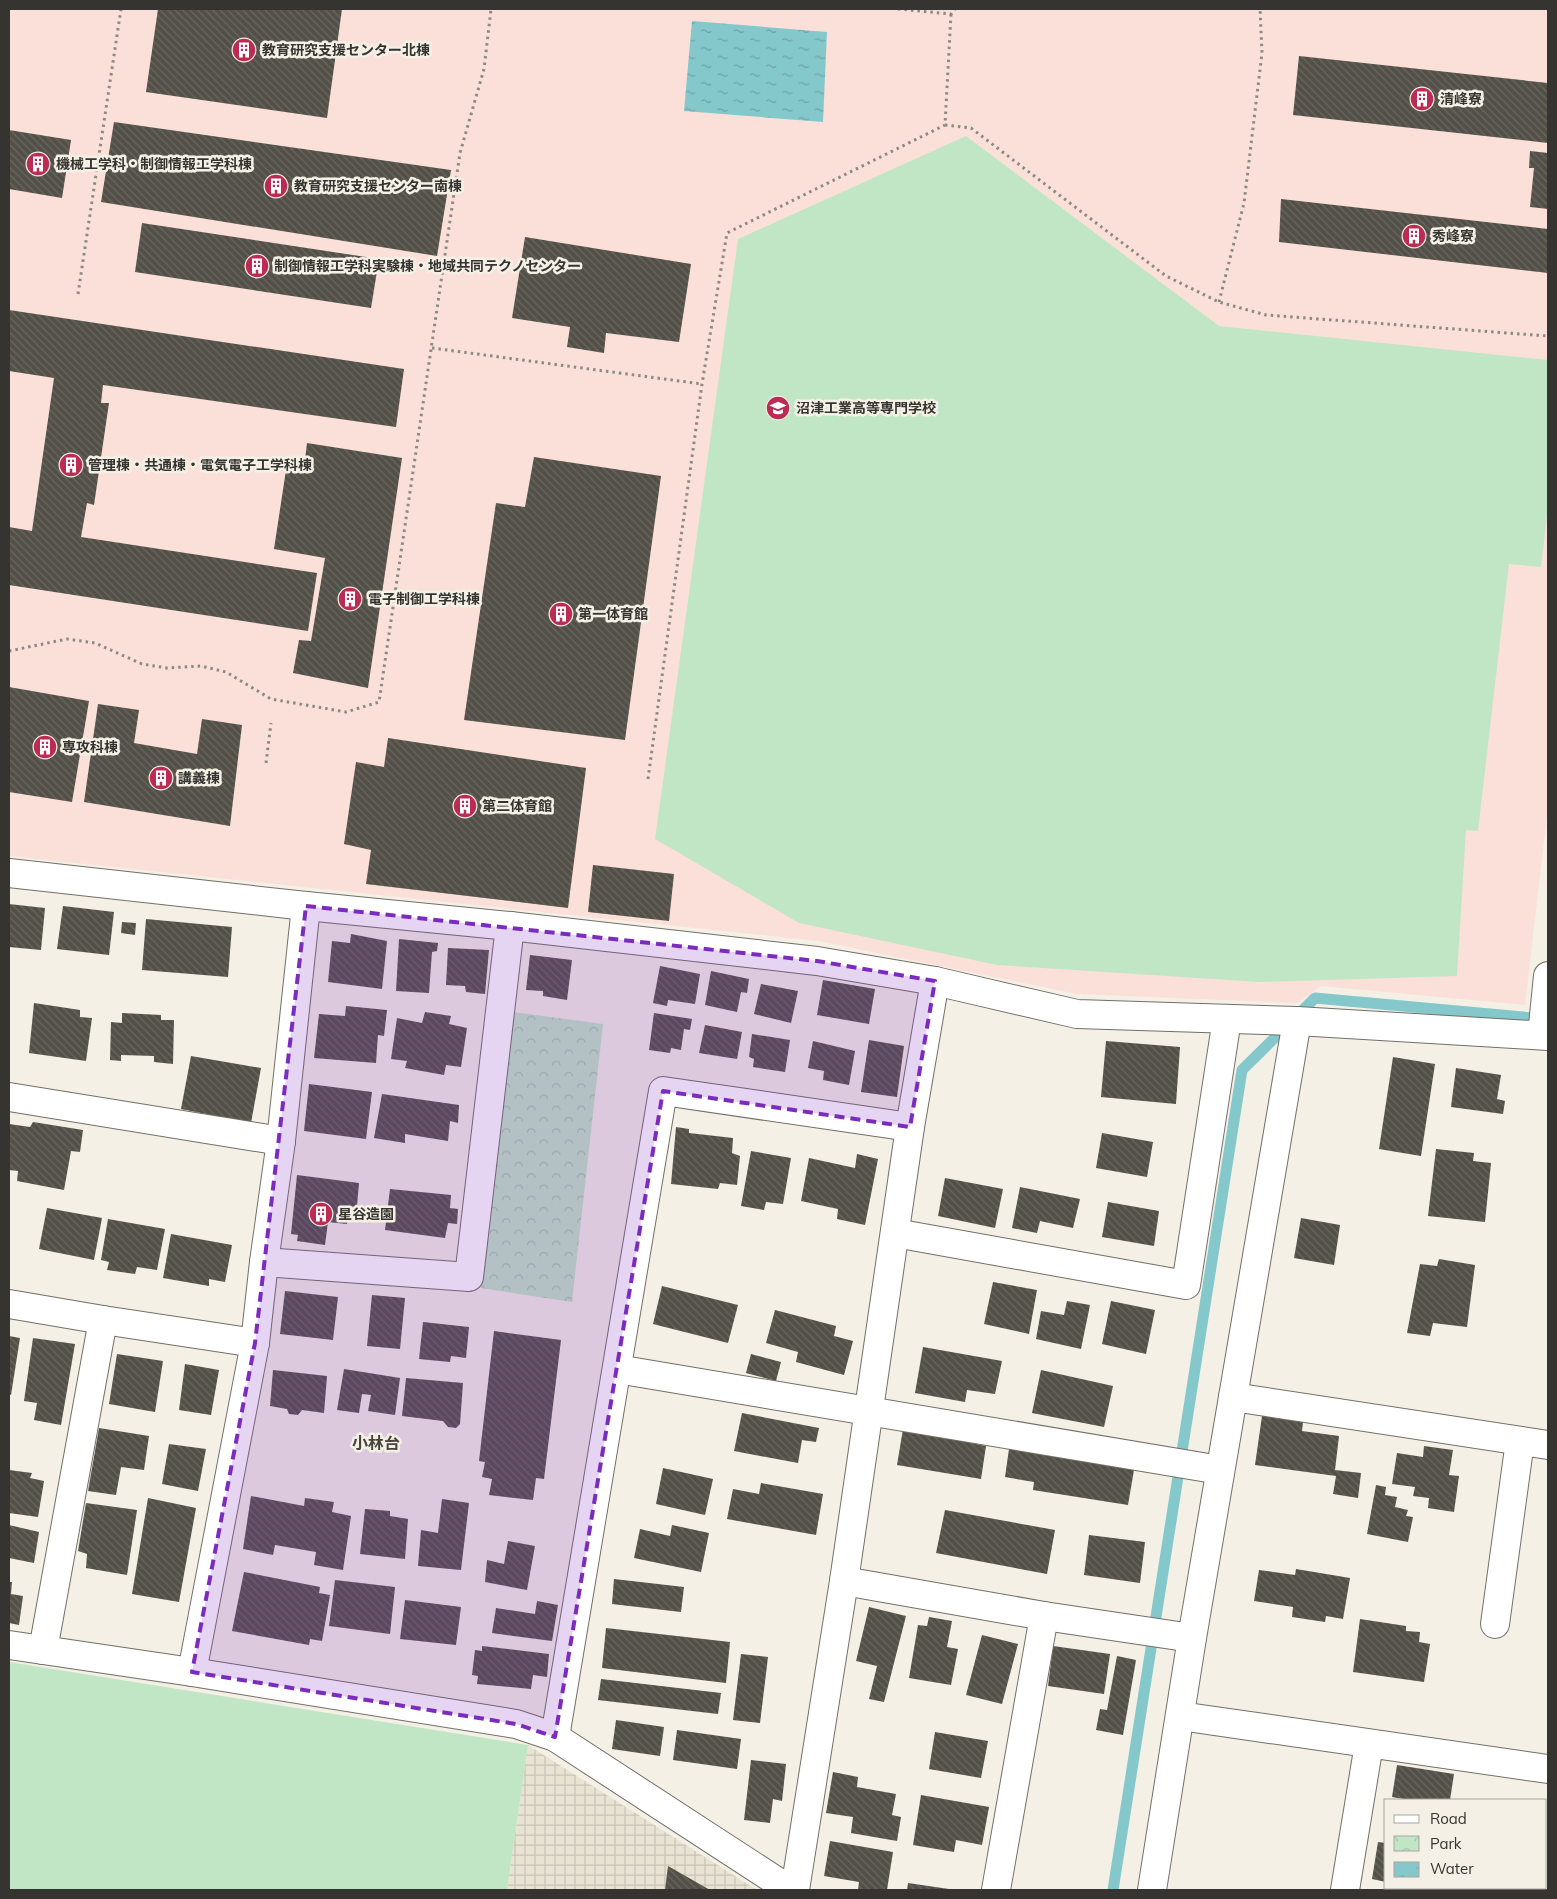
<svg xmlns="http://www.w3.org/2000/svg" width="1557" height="1899" viewBox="0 0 1557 1899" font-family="Mulish,'Noto Sans JP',sans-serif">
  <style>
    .industrial { fill: url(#industrial-grid) }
    .education { fill: #fae0d9 }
    .park { fill: url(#park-crowns) }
    .pitch { fill: #c1e6c6 }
    .water { fill: url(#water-ripples) }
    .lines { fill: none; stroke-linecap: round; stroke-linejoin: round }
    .stream { stroke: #84c8cb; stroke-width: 11 }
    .building { fill: url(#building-back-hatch) }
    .minor-casing { stroke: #726f67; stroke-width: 30 }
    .path { stroke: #8c8a83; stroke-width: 3; stroke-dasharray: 2.5 4; stroke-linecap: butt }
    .minor { stroke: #fff; stroke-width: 28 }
    .marked { fill: #7b2cbf; fill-opacity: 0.2; stroke: #7b2cbf; stroke-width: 4; stroke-dasharray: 10 6; stroke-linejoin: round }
    .labels { text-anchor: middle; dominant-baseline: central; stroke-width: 5; stroke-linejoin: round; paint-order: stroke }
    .poi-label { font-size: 14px; font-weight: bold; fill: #353430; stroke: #f4f0e6; text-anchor: start }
    .quarter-label { font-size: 16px; font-weight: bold; fill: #47443c; stroke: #f4f0e6 }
  </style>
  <defs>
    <pattern id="industrial-grid" width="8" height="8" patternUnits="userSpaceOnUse" patternTransform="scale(1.25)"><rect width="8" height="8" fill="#e9e3d4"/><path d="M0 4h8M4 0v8" fill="none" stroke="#c8c3b6"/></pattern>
    <pattern id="park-crowns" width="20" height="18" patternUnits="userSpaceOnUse" patternTransform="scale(1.25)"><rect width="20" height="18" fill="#c1e6c6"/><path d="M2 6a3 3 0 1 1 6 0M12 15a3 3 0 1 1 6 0" fill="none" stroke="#a6c6aa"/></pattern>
    <pattern id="water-ripples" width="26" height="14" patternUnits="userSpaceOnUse" patternTransform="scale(1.25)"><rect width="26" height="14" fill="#84c8cb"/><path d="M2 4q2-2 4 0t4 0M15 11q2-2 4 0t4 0" fill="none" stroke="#6da3a5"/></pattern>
    <pattern id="building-back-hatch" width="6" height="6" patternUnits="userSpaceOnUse" patternTransform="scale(1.25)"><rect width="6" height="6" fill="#535048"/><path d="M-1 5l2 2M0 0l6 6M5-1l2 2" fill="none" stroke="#696760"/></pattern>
  </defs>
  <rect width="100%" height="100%" fill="#f4f0e6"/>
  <path class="industrial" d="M528 1745 757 1890H507Z"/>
  <path class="education" d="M9 9H1548V807L1525 1005 1321 986 1298 1003 1077 994 818 941 9 856Z"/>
  <path class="park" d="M513 1012 603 1024 572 1302 481 1288Z"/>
  <g class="pitch">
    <path d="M966 136 1219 326 1548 360V507L1541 567 1509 564 1478 831 1466 830 1457 976 1260 982 997 965 799 923 655 839 738 239Z"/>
    <path d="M9 1662 528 1745 507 1890H9Z"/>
  </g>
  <path class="water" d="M692 21 827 32 823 122 684 111Z"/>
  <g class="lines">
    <path class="stream" d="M1113 1890 1242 1070 1315 998 1544 1019"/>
  </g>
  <g class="building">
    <path d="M158 9H342L327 118 146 92Z"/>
    <path d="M1299 56 1548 83V143L1293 115Z"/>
    <path d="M114 122 451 170 437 256 101 202Z"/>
    <path d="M9 130 71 140 62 198 9 189Z"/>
    <path d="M1530 151 1548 153V209L1530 207 1534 168H1529Z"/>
    <path d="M1281 199 1548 229V273L1279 242Z"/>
    <path d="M142 223 379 259 371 308 135 272Z"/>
    <path d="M525 237 691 264 679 342 606 333 604 353 567 347 570 327 512 318Z"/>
    <path d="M9 310 404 369 396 427 103 385 101 403H109L94 505 87 503 81 537 317 573 308 631 9 585V527L32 531 54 378 9 371Z"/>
    <path d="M307 443 402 458 368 688 293 673 299 640 311 641 325 558 274 549 288 457 305 460Z"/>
    <path d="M534 457 661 476 625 740 464 720 496 503 525 507Z"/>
    <path d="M9 687 89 701 72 802 9 792Z"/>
    <path d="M98 704 139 710 134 743 197 754 202 719 242 725 230 826 84 802Z"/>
    <path d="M388 738 586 768 568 908 366 884 371 850 344 844 356 762 384 767Z"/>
    <path d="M593 865 674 874 669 921 588 912Z"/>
    <path d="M9 904 45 908 41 950 9 947Z"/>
    <path d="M63 906 114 912 109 955 57 949Z"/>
    <path d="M146 919 232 927 228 977 142 970Z"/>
    <path d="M122 922 136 923 135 935 121 933Z"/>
    <path d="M351 934 387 941 382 989 328 982 332 941 350 943Z"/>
    <path d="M399 939 438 943 437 951 432 952 429 993 396 991Z"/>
    <path d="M448 948 489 950 485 994 466 992 465 986 446 985Z"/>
    <path d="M530 955 572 960 567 1000 543 996V991L526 990Z"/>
    <path d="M660 966 700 974 695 1004 668 1000 667 1006 653 1003Z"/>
    <path d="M711 971 749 979 747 993 741 992 737 1012 705 1005Z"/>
    <path d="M823 980 875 989 869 1024 817 1015Z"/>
    <path d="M761 984 798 991 791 1023 754 1014Z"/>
    <path d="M34 1003 80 1010V1017L92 1018 86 1061 29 1053Z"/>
    <path d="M346 1006 387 1010 384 1036 378 1035 376 1063 314 1058 319 1014 345 1016Z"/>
    <path d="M425 1012 451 1016 449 1024 467 1028 461 1067 446 1065 444 1075 405 1068 407 1061 391 1059 397 1018 422 1023Z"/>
    <path d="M122 1013 161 1015V1020H174L173 1064 154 1062V1056L121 1055V1061L110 1060 111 1022 122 1023Z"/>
    <path d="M654 1013 692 1019 690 1030 684 1029 681 1050 671 1048 670 1053 649 1050Z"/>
    <path d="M705 1025 742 1032 737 1059 699 1053Z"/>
    <path d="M752 1034 790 1040 785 1072 753 1067 754 1059 749 1057Z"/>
    <path d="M869 1040 904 1046 897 1097 861 1092Z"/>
    <path d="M813 1041 855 1051 849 1085 823 1080 824 1071 808 1068Z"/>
    <path d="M1106 1041 1180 1047 1176 1104 1101 1097Z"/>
    <path d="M191 1056 261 1068 251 1123 181 1109Z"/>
    <path d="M1393 1057 1435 1064 1421 1156 1379 1149Z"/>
    <path d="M1456 1068 1501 1075 1497 1099 1505 1101 1503 1114 1451 1107Z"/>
    <path d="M309 1084 372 1092 366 1139 304 1131Z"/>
    <path d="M382 1094 459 1105 458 1123 450 1121 448 1141 405 1134V1143L374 1138Z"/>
    <path d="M33 1122 83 1130 80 1152 71 1151 64 1190 17 1181 18 1171 9 1170V1124L30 1127Z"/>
    <path d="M676 1127 689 1129V1133L733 1138 732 1153 740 1156 737 1185 720 1183 718 1189 671 1184Z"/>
    <path d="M1102 1133 1153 1142 1147 1177 1096 1168Z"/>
    <path d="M1436 1149 1474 1153 1473 1161 1491 1163 1485 1222 1428 1216Z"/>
    <path d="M751 1151 791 1158 783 1204 766 1202 764 1210 741 1206Z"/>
    <path d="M857 1154 878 1159 865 1225 837 1219 838 1209 801 1201 809 1158 855 1168Z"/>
    <path d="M297 1175 359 1183 357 1206 349 1207 347 1224 328 1222 325 1245 297 1241 298 1235 291 1234Z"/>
    <path d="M945 1178 1003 1189 995 1228 938 1216Z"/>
    <path d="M1020 1187 1080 1199 1073 1228 1040 1221 1037 1233 1012 1228Z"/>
    <path d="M390 1189 451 1195 450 1208 458 1209 457 1224 448 1223 445 1238 385 1230Z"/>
    <path d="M1108 1202 1159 1211 1154 1246 1102 1237Z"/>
    <path d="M47 1208 102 1218 94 1260 39 1249Z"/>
    <path d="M1301 1218 1340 1225 1334 1265 1294 1258Z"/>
    <path d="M108 1219 165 1229 157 1270 137 1267 135 1274 107 1270 109 1262 101 1260Z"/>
    <path d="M171 1234 232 1245 225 1282 209 1279V1286L163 1278Z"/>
    <path d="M1439 1259 1475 1265 1467 1327 1433 1323 1430 1336 1407 1333 1420 1264 1437 1266Z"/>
    <path d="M993 1282 1037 1290 1029 1334 984 1324Z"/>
    <path d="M662 1286 738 1305 728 1343 653 1324Z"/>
    <path d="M285 1291 338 1297 333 1340 280 1334Z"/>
    <path d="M372 1295 405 1298 400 1349 367 1346Z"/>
    <path d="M1067 1301 1090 1305 1081 1349 1036 1339 1041 1311 1064 1315Z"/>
    <path d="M1111 1301 1155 1310 1146 1354 1102 1344Z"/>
    <path d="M775 1310 836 1326 834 1336 853 1341 844 1375 796 1362 798 1352 766 1343Z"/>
    <path d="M423 1322 469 1327 466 1358 451 1356 450 1362 419 1359Z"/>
    <path d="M494 1331 561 1340 544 1479 536 1478 533 1500 489 1495 492 1479 482 1477 485 1462 479 1461Z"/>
    <path d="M9 1336 20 1338 11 1395 9 1394Z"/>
    <path d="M33 1338 75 1344 61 1425 34 1420 37 1403 24 1401Z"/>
    <path d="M923 1347 1002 1361 995 1394 967 1390 965 1402 915 1393Z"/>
    <path d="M117 1354 163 1361 155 1412 109 1404Z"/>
    <path d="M751 1354 781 1362 776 1381 746 1373Z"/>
    <path d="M185 1364 219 1370 211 1415 179 1410Z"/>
    <path d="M344 1369 400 1378 395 1415 368 1411 371 1395 362 1394 359 1413 337 1410Z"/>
    <path d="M273 1370 327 1376 324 1413 302 1410 298 1415 289 1414 287 1409 270 1406Z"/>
    <path d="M1041 1370 1113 1386 1104 1427 1032 1413Z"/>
    <path d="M406 1378 463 1383 460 1424 456 1428 448 1427 443 1421 402 1416Z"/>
    <path d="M742 1413 819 1428 816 1442 802 1440 798 1463 734 1451Z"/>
    <path d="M1262 1416 1303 1422 1302 1431 1339 1436 1335 1470 1361 1473 1358 1498 1333 1494 1336 1476 1255 1465Z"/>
    <path d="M99 1428 149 1436 144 1470 121 1467 116 1495 88 1491Z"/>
    <path d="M903 1429 986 1446 981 1479 897 1465Z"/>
    <path d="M169 1444 206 1449 198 1491 162 1484Z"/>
    <path d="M1424 1446 1453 1450 1449 1475 1459 1476 1454 1512 1428 1508 1429 1498 1413 1496 1415 1487 1392 1484 1397 1453 1423 1457Z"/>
    <path d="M1009 1449 1134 1470 1128 1505 1033 1490 1034 1482 1005 1477Z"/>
    <path d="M663 1468 713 1479 705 1515 656 1504Z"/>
    <path d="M9 1470 32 1473 30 1478 44 1481 38 1517 9 1513Z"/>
    <path d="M761 1483 823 1494 816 1535 727 1519 733 1489 759 1494Z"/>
    <path d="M1376 1485 1386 1487 1385 1495 1397 1497 1395 1507 1408 1510 1406 1516 1413 1517 1408 1542 1367 1534Z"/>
    <path d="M251 1496 304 1506 305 1498 334 1502 332 1512 351 1516 343 1570 314 1565 316 1552 275 1545 273 1555 243 1549Z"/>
    <path d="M148 1498 196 1508 179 1602 132 1594Z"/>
    <path d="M442 1499 469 1503 461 1570 418 1566 421 1530 438 1533Z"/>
    <path d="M86 1503 137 1510 127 1575 86 1568 87 1554 78 1551Z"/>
    <path d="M365 1509 390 1511V1516L408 1519 405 1559 360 1554Z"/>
    <path d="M945 1510 1055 1530 1047 1574 936 1553Z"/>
    <path d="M9 1525 39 1532 34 1563 9 1558Z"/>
    <path d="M672 1525 709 1533 701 1572 634 1558 640 1529 670 1536Z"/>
    <path d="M1089 1535 1145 1542 1140 1583 1084 1575Z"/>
    <path d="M508 1541 535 1546 527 1590 485 1582 487 1560 504 1564Z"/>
    <path d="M1296 1569 1350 1578 1343 1619 1326 1616 1325 1622 1292 1617 1293 1607 1254 1601 1259 1570 1295 1575Z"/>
    <path d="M244 1572 320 1587 319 1593 330 1595 322 1641 310 1639 309 1645 232 1631Z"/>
    <path d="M614 1579 684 1587 681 1612 612 1604Z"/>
    <path d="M335 1580 395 1587 390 1634 329 1626Z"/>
    <path d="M9 1582H12L11 1594 23 1596 19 1625 9 1623Z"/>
    <path d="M405 1600 461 1607 456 1645 400 1639Z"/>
    <path d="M537 1601 558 1605 552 1641 492 1633 496 1608 535 1614Z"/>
    <path d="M869 1607 906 1616 884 1702 869 1699 877 1666 856 1661Z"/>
    <path d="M929 1617 952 1621 947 1647 958 1649 951 1685 909 1678 918 1625 927 1626Z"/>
    <path d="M1360 1619 1406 1626V1631L1420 1632 1419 1642 1430 1644 1424 1682 1353 1672Z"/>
    <path d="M606 1628 730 1642 726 1683 602 1668Z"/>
    <path d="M982 1635 1018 1644 1002 1704 966 1695Z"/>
    <path d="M482 1646 549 1654 547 1677 533 1675 531 1689 477 1684 478 1676 472 1675 475 1650 482 1651Z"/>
    <path d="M1053 1646 1110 1654 1104 1694 1048 1686Z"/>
    <path d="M741 1654 768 1657 760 1723 733 1720Z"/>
    <path d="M1117 1656 1136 1660 1123 1735 1096 1730 1100 1709 1107 1710Z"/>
    <path d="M601 1679 721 1693 718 1714 598 1700Z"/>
    <path d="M616 1720 664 1727 660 1756 612 1749Z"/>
    <path d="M677 1730 741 1739 737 1769 673 1760Z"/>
    <path d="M935 1732 988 1741 981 1778 929 1769Z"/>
    <path d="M751 1760 786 1764 782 1801 773 1799 770 1823 744 1820Z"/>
    <path d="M1397 1765 1454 1774 1450 1800H1409L1392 1797Z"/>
    <path d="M833 1772 858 1777 857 1787 896 1794 892 1815 901 1817 897 1841 851 1833 853 1817 826 1813Z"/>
    <path d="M921 1795 989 1807 982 1845 956 1840 954 1852 913 1845Z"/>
    <path d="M830 1841 893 1852 887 1890H858L859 1882 824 1876Z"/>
    <path d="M1378 1842 1386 1843V1882L1372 1879Z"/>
    <path d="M668 1866 710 1890H665Z"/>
    <path d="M908 1883 949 1889V1890H907Z"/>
    <path d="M1432 1888H1483L1482 1890H1432Z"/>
    <rect x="1491" y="1888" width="47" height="2"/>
  </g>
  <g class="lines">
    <g class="minor-casing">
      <g id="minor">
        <path d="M9 873 306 906 510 926 817 961 935 981 1077 1014 1297 1021 1548 1036"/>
        <path d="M1542 1035 1548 976"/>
        <path d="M9 1097 281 1141"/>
        <path d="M895 1233 1186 1285 1227 1019"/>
        <path d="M264 1262 469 1277 510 926"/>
        <path d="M9 1304 103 1320 43 1650"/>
        <path d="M103 1320 255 1343"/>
        <path d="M617 1369 1220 1470"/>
        <path d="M1233 1397 1548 1445"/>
        <path d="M844 1581 1044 1616 1192 1638"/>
        <path d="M1495 1624 1520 1441"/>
        <path d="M9 1645 192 1672 516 1724 555 1737 790 1890"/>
        <path d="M192 1672 255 1343 264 1262 281 1141 306 906"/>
        <path d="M1180 1716 1548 1769"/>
        <path d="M555 1737 663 1091 910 1127"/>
        <path d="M795 1890 844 1581 910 1127 935 981"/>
        <path d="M996 1890 1044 1616"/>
        <path d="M1152 1890 1192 1638 1297 1021"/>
        <path d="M1345 1890 1369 1744"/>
      </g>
    </g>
    <g class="path">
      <path d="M898 9 951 14 955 9"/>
      <path d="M945 125 971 128 1166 276 1219 302 1266 315 1548 336"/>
      <path d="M78 294 121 9"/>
      <path d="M1219 302 1244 203 1262 53 1260 9"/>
      <path d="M432 348 702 384"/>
      <path d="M9 651 67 639 95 643 142 664 167 668 201 666 226 672 271 699 346 712 379 702 460 153 484 69 491 9"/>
      <path d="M266 763 271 723"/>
      <path d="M648 779 702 384 727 233 945 125 951 14"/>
    </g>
    <use href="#minor" class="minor"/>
  </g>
  <path class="marked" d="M306 906 817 961 935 981 910 1127 663 1091 555 1737 516 1724 192 1672 255 1343Z"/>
  <defs>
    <g id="building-disc" transform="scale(1.25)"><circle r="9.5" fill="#bb2b54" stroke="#f4f0e6"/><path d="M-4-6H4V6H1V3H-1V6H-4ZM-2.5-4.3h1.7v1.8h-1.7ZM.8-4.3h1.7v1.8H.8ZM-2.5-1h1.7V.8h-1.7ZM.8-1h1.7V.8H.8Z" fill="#fff"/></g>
    <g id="school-disc" transform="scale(1.25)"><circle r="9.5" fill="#bb2b54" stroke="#f4f0e6"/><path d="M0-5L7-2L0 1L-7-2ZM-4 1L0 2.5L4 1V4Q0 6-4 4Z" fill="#fff"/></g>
  </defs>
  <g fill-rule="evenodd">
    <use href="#building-disc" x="244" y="50"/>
    <use href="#building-disc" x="1422" y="99"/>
    <use href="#building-disc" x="38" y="164"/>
    <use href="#building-disc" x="276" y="186"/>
    <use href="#building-disc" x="1414" y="236"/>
    <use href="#building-disc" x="257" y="266"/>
    <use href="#school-disc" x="778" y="408"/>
    <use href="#building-disc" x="71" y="465"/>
    <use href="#building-disc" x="350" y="599"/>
    <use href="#building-disc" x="561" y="614"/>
    <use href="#building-disc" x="45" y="747"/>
    <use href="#building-disc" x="161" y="778"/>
    <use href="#building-disc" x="465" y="806"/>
    <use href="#building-disc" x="321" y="1214"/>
  </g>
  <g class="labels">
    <g class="poi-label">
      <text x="262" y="50">教育研究支援センター北棟</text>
      <text x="1440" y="99">清峰寮</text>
      <text x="56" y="164">機械工学科・制御情報工学科棟</text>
      <text x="294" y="186">教育研究支援センター南棟</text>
      <text x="1432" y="236">秀峰寮</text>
      <text x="274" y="266">制御情報工学科実験棟・地域共同テクノセンター</text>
      <text x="796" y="408">沼津工業高等専門学校</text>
      <text x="88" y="465">管理棟・共通棟・電気電子工学科棟</text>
      <text x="368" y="599">電子制御工学科棟</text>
      <text x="578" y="614">第一体育館</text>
      <text x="62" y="747">専攻科棟</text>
      <text x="178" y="778">講義棟</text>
      <text x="482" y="806">第二体育館</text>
      <text x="338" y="1214">星谷造園</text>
    </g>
    <g class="quarter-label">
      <text x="376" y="1443">小林台</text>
    </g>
  </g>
  <rect width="1557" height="1899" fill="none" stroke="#353430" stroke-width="20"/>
  <rect x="1384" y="1799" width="162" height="90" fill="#f4f0e6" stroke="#a8a59d"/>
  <rect x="1394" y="1815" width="25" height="8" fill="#ffffff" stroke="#a8a59d"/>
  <text x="1430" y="1824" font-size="15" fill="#353430">Road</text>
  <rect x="1394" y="1836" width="25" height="15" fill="url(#park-crowns)" stroke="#a8a59d"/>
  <text x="1430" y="1849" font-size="15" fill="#353430">Park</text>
  <rect x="1394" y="1862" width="25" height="15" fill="url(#water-ripples)" stroke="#a8a59d"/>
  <text x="1430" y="1874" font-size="15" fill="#353430">Water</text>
</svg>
